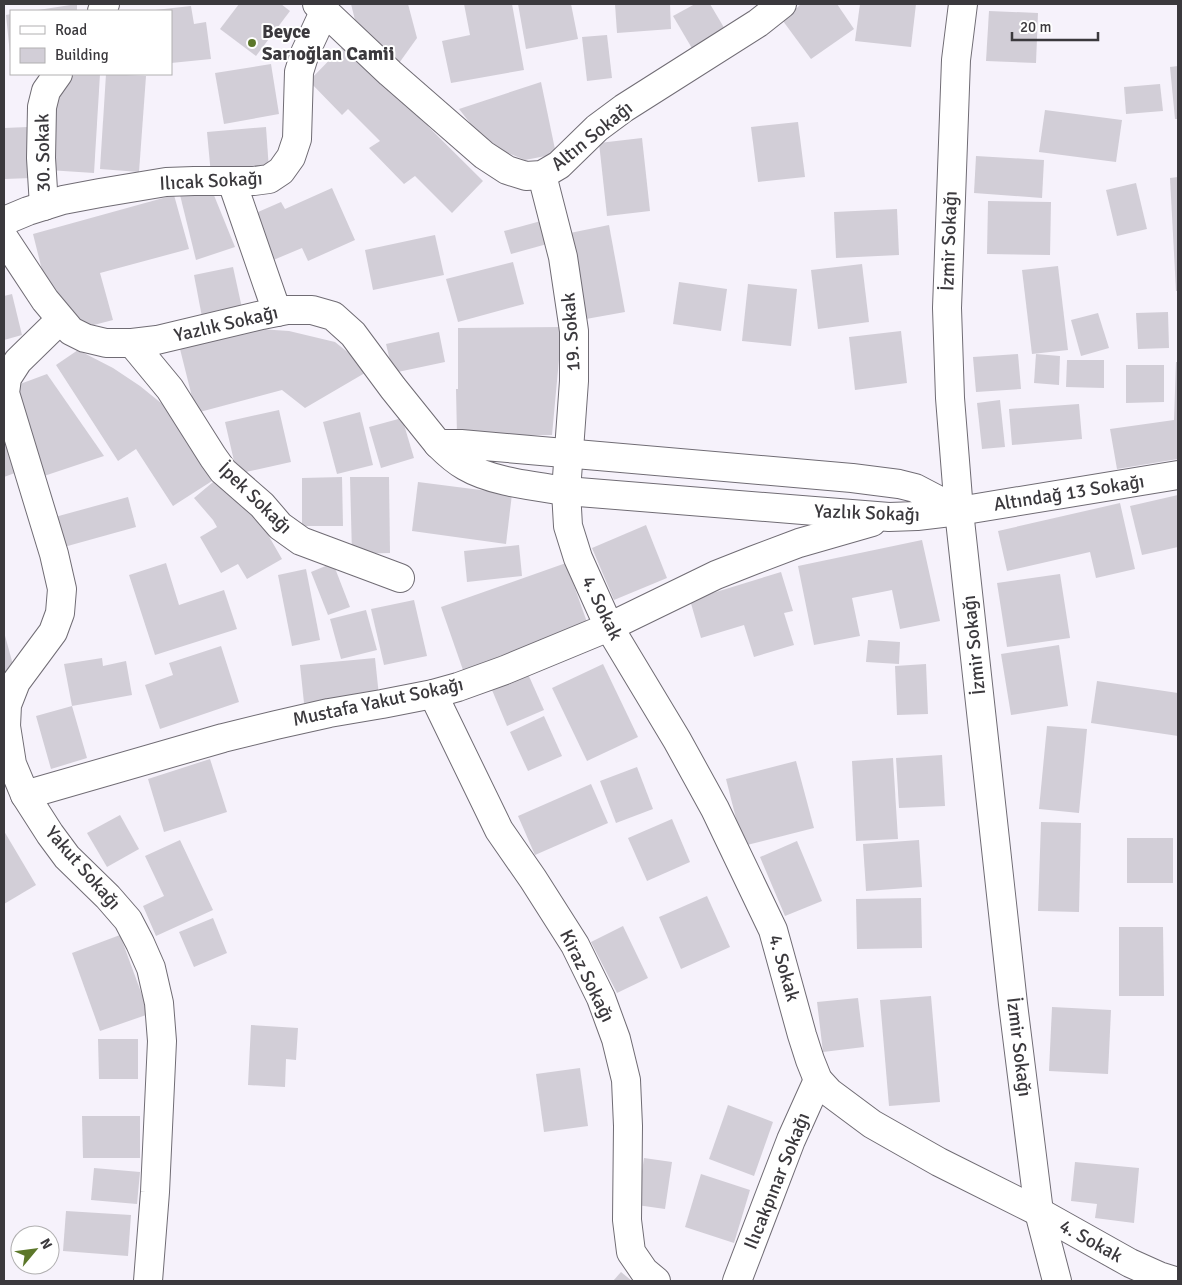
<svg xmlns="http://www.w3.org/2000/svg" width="1182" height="1285" viewBox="0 0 1182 1285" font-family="Signika,sans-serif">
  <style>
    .building { fill: #d2ced7 }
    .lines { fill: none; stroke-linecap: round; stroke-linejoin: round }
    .minor-casing { stroke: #706c74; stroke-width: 30 }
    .tertiary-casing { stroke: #706c74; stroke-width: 30 }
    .minor { stroke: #fff; stroke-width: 28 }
    .tertiary { stroke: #fff; stroke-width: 28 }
    .poi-dot { fill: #5c772a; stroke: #fff; stroke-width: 2 }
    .labels { text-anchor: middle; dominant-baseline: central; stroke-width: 4; stroke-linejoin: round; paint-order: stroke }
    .poi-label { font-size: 19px; font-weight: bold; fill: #3b393d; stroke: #fff; text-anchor: start }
    .street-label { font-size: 19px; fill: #3b393d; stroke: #fff }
  </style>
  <rect width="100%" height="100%" fill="#f6f2fb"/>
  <g class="building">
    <path d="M77 4V11H38V10Z"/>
    <path d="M239 4H281L290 11 256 56 220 29Z"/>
    <path d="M351 4H408L417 38 397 66 358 32Z"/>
    <path d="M464 4H512L524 70 451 83 442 41 470 35Z"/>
    <path d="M518 4H571L578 39 526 49Z"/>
    <path d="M615 4H670L671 29 617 33Z"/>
    <path d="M695 4H710L726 31 693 50 673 16Z"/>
    <path d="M801 4H837L854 29 811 59 783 21Z"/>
    <path d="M860 4H916L911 47 855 41Z"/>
    <path d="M191 6 194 24 206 22 211 59 171 63V11H155V10Z"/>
    <path d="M989 11 1038 13 1036 63 986 61Z"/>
    <path d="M11 14V54H10L6 15Z"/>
    <path d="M607 35 612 78 587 81 582 37Z"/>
    <path d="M345 44 483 181 452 213 415 176 404 184 369 148 380 141 348 109 342 115 309 81Z"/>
    <path d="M271 64 279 114 224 124 215 73Z"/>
    <path d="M1178 66V119H1175L1170 67Z"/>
    <path d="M69 74H100L94 173 48 170 53 94Z"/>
    <path d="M106 74 146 76 139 172 100 169Z"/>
    <path d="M541 82 556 154 525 160 503 151 474 128 459 109Z"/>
    <path d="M1160 84 1163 111 1126 114 1124 87Z"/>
    <path d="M1045 110 1122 120 1116 162 1039 152Z"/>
    <path d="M798 122 805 177 758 182 751 127Z"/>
    <path d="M28 127 32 178 4 179V128Z"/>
    <path d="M266 127 269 170 211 175 207 132Z"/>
    <path d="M642 138 650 211 607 216 599 143Z"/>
    <path d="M976 156 1044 160 1042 198 974 193Z"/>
    <path d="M1178 177V291H1176L1170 178Z"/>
    <path d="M1136 183 1147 229 1117 236 1106 190Z"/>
    <path d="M211 188 235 247 196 260 180 195Z"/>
    <path d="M332 188 355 240 308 261 302 248 271 261 251 215 281 202 285 209Z"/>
    <path d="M174 195 189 249 100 273 113 320 86 327 43 274 33 234Z"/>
    <path d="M988 201 1051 202 1050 255 987 254Z"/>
    <path d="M897 209 899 255 836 258 834 212Z"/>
    <path d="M541 221 547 244 511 254 504 231Z"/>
    <path d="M609 225 625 312 586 319 570 233Z"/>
    <path d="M435 235 444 275 373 290 365 250Z"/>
    <path d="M513 262 524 304 458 322 446 279Z"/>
    <path d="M862 264 869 322 818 329 811 270Z"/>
    <path d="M1058 266 1068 350 1032 354 1022 270Z"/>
    <path d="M233 267 242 308 202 317 194 275Z"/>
    <path d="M679 282 727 289 721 331 673 324Z"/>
    <path d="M748 284 797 289 791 346 742 341Z"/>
    <path d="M12 294 22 335 4 340V296Z"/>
    <path d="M1168 312 1169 348 1138 349 1136 313Z"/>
    <path d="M1098 313 1109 348 1081 356 1071 320Z"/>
    <path d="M562 327 552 435 457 436 456 389H458V328Z"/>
    <path d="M259 329 289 331 335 342 370 370 305 408 282 390 196 413 180 349Z"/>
    <path d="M901 331 907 383 855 390 849 337Z"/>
    <path d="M439 332 445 362 393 373 386 344Z"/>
    <path d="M78 350 113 368 140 386 182 420 209 462 202 466 212 481 173 506 136 449 118 461 56 365Z"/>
    <path d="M1018 354 1021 389 976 392 973 357Z"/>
    <path d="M1036 354 1060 356 1059 385 1034 383Z"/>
    <path d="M1067 360H1104V388L1066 387Z"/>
    <path d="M1176 362H1178V459L1117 469 1110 429 1174 420Z"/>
    <path d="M1126 365H1164V402L1126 403Z"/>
    <path d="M47 374 104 456 41 477 12 387Z"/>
    <path d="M1000 400 1005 447 982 449 977 403Z"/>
    <path d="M1079 404 1082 439 1012 445 1009 409Z"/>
    <path d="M279 410 291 462 237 474 225 422Z"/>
    <path d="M360 412 373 465 337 474 323 422Z"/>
    <path d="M4 418 23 470 4 477Z"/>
    <path d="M402 418 414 458 381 468 369 427Z"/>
    <path d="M219 477 248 500 282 559 247 579 238 564 221 573 200 537 217 527 213 520 194 498Z"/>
    <path d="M342 477 343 526H302V478Z"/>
    <path d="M350 477H389L390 553 352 554Z"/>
    <path d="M418 482 512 494 506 544 412 531Z"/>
    <path d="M1178 495V547L1142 555 1130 506Z"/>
    <path d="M128 497 136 527 64 547 55 517Z"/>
    <path d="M1120 503 1135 569 1096 578 1090 552 1007 571 998 531Z"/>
    <path d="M646 525 667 578 614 600 592 548Z"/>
    <path d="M922 540 940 621 900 629 892 590 852 598 860 636 814 645 798 566Z"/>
    <path d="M519 545 522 576 467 582 464 551Z"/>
    <path d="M166 563 179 605 224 590 237 629 155 655 129 575Z"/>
    <path d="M333 563 350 607 328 615 311 572Z"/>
    <path d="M566 563 588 625 463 670 441 607Z"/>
    <path d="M306 569 320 640 292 646 278 575Z"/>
    <path d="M781 572 793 611 784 613 794 645 754 657 744 625 701 638 690 600Z"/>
    <path d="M1060 574 1070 638 1007 647 997 583Z"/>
    <path d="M414 600 427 656 384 665 371 609Z"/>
    <path d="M366 610 377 650 341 659 330 619Z"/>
    <path d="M4 632 15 672 4 674Z"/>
    <path d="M868 640 900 642 899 664 866 662Z"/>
    <path d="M1059 645 1068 706 1011 715 1001 654Z"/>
    <path d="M221 646 239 702 160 729 145 685 173 675 169 663Z"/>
    <path d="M102 658 103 666 126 661 132 695 72 706 87 758 51 769 36 716 72 706 64 664Z"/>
    <path d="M375 658 379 696 304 703 300 665Z"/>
    <path d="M603 664 638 737 587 761 552 688Z"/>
    <path d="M926 664 928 714 897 715 895 666Z"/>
    <path d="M528 674 544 710 507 726 492 690Z"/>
    <path d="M1097 681 1178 693V736L1091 723Z"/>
    <path d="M544 716 562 756 528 771 510 732Z"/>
    <path d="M1047 726 1087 729 1079 813 1039 809Z"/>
    <path d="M942 755 945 806 899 808 896 758Z"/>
    <path d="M893 758 898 839 856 841 852 761Z"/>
    <path d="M210 759 227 812 164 832 148 779Z"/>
    <path d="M796 761 814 828 743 846 726 779Z"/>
    <path d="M637 767 653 809 616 823 600 781Z"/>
    <path d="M591 784 608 823 535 855 518 816Z"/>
    <path d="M120 815 139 849 107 867 87 833Z"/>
    <path d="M672 819 690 862 647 881 628 838Z"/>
    <path d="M1041 822 1081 823 1079 912 1038 911Z"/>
    <path d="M4 831 36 885 4 904Z"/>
    <rect x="1127" y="838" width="46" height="45"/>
    <path d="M180 840 213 910 156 936 143 906 164 896 145 856Z"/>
    <path d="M919 840 922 887 866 891 863 844Z"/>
    <path d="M797 841 822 901 785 916 760 857Z"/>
    <path d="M707 896 730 947 681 969 659 917Z"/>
    <path d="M921 898 922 948 857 949 856 899Z"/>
    <path d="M213 918 227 953 194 967 179 932Z"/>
    <path d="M623 926 648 978 617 993 591 942Z"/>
    <path d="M1119 927H1163L1164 996H1119Z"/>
    <path d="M120 935 149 1014 100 1031 72 953Z"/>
    <path d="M931 996 940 1102 889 1106 880 1000Z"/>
    <path d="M858 998 864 1047 823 1052 817 1002Z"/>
    <path d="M1052 1007 1111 1010 1108 1074 1049 1071Z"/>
    <path d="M251 1025 298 1028 296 1060 286 1059 285 1087 248 1085Z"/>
    <path d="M98 1039H138V1079H99Z"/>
    <path d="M580 1068 588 1126 544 1132 536 1074Z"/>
    <path d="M728 1105 773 1122 754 1176 709 1159Z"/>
    <path d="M82 1116H140V1158H83Z"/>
    <path d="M644 1158 672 1162 665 1209 637 1205Z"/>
    <path d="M1075 1162 1139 1168 1134 1223 1095 1218 1097 1204 1071 1201Z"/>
    <path d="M94 1168 140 1172 137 1204 91 1200Z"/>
    <path d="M701 1174 750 1190 734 1243 685 1227Z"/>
    <path d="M66 1211 131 1215 128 1256 63 1251Z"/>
    <path d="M621 1272 632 1281H613Z"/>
  </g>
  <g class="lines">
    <g class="minor-casing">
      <g id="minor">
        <path d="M317 4 390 73 484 155 507 170 526 176 542 175 559 165 597 128 624 108 758 23 782 4"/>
        <path d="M102 11 105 4"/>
        <path d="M542 175 563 257 574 331V381L566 491 568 526 578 558 609 627 677 740 715 809 773 930 802 1035 810 1060 818 1080 829 1092 872 1124 939 1162 1039 1212 1130 1263 1159 1276 1175 1281"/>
        <path d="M232 182 277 312"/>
        <path d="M44 206 41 158 42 107 46 91 58 74"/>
        <path d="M4 221 28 211 63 200 100 193 166 182 194 181H254L269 179 281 171 291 157 297 139 299 72 305 53 325 10"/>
        <path d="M4 238 45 300 71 331 85 338 106 343H132L157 340 262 315 287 310H312L333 316 353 334 393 388 438 444"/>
        <path d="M60 320 18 361 7 378 5 393 54 554 62 589 60 613 53 632 16 682 7 705 6 726 12 764 25 795 50 834 67 857 108 897 128 920 140 943 151 968 159 1003 162 1041 155 1192 148 1281"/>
        <path d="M132 343 170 389 213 457 223 471 262 505 280 526 301 541 400 578"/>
        <path d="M959 511 915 488 899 484 852 478 461 444H438C446 452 454 460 465 466 492 482 534 486 566 491L889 517 917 516 959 511 1178 475"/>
        <path d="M433 694 499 830 533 879 575 945 601 998 616 1039 626 1080 628 1126 627 1220 631 1252 644 1271 656 1281"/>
        <path d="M25 795 223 738 276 725 329 713 382 704 433 694 458 687 505 670 609 627 716 575 754 560 799 543 872 522"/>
        <path d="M737 1281 791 1140 818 1080"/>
      </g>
    </g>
    <g class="tertiary-casing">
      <path id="tertiary" d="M963 4 956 60 947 308 950 398 959 511 1013 1004 1039 1212 1057 1281"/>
    </g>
    <use href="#minor" class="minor"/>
    <use href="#tertiary" class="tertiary"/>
  </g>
  <circle class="poi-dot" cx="252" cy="43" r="5"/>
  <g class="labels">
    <g class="poi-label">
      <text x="262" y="32">Beyce<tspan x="262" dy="22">Sarıoğlan Camii</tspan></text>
    </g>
    <g class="street-label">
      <text transform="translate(592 136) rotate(-39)">Altın Sokağı</text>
      <text transform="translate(43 153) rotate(-91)">30. Sokak</text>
      <text transform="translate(211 181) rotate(-3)">Ilıcak Sokağı</text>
      <text transform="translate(949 241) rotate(-88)">İzmir Sokağı</text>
      <text transform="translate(226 324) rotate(-13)">Yazlık Sokağı</text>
      <text transform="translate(571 332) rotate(-94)">19. Sokak</text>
      <text transform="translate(1069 493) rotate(-9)">Altındağ 13 Sokağı</text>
      <text transform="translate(255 498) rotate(44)">İpek Sokağı</text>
      <text transform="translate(867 513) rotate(2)">Yazlık Sokağı</text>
      <text transform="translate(602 608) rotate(64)">4. Sokak</text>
      <text transform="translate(974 645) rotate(-96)">İzmir Sokağı</text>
      <text transform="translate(378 702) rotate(-12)">Mustafa Yakut Sokağı</text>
      <text transform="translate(83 868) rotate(49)">Yakut Sokağı</text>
      <text transform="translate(784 968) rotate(74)">4. Sokak</text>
      <text transform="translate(587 976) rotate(64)">Kiraz Sokağı</text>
      <text transform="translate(1019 1047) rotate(83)">İzmir Sokağı</text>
      <text transform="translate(777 1181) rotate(-68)">Ilıcakpınar Sokağı</text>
      <text transform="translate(1091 1241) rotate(29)">4. Sokak</text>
    </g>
  </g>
  <rect width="1182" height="1285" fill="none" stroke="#3b393d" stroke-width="10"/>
  <rect x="10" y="10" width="162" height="65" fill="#ffffff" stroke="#b1b0b1"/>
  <rect x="20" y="26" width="25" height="8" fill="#ffffff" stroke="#b1b0b1"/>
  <text x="55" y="35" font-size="15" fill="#3b393d">Road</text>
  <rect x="20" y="48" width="25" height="15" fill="#d2ced7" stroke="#b1b0b1"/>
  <text x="55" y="60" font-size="15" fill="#3b393d">Building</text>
  <g transform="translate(35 1250) rotate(61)"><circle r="24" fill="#ffffff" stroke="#b1b0b1"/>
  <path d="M0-4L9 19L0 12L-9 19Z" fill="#5c772a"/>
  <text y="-8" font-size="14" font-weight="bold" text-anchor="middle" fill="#3b393d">N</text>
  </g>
  <path d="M1012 32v8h86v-8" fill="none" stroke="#3b393d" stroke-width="2.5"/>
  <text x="1020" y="32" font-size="15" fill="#3b393d" stroke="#ffffff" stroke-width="4" paint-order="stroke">20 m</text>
</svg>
